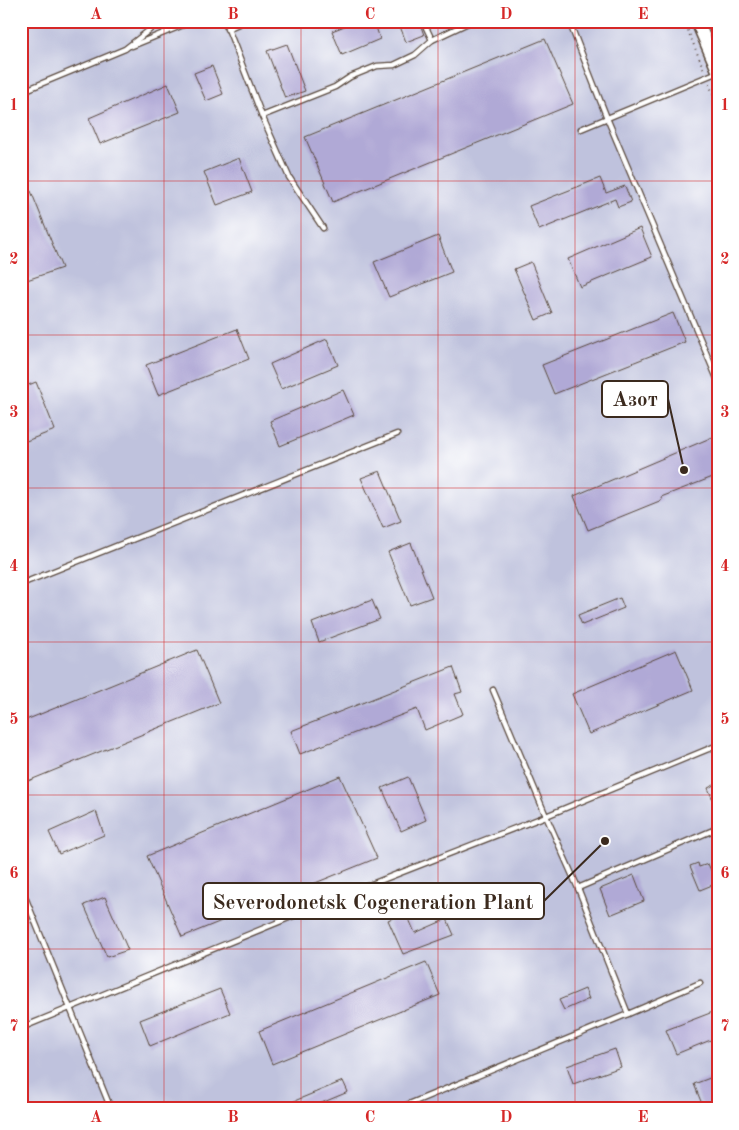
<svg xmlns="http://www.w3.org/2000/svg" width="739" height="1130" viewBox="0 0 739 1130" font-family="'Old Standard TT',serif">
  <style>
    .industrial { fill: #bfc2dd }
    .building { fill: #b0a9d6 }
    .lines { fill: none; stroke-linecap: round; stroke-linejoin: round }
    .lane-casing { stroke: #58473b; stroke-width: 7 }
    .secondary-casing { stroke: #58473b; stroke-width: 15 }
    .path { stroke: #58473b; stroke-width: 2; stroke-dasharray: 1 4; stroke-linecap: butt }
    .lane { stroke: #fff; stroke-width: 4.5 }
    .secondary { stroke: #fff; stroke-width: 12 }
    .grid { fill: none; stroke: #d62828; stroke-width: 1; stroke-opacity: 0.55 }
    .leader { fill: none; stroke: #3b2a1e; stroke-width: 2 }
    .callout-dot { fill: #3b2a1e; stroke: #fff; stroke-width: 2 }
    .callout { fill: #fff; stroke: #3b2a1e; stroke-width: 2 }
    .callout-label { font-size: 21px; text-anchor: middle; font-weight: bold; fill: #3b2a1e }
    .neatline { fill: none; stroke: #d62828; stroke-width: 2 }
    .grid-label { font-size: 16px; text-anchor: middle; font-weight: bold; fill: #d62828 }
  </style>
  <rect width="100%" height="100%" fill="#fff"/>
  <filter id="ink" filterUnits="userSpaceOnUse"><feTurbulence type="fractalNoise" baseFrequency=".02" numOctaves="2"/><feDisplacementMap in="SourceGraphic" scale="10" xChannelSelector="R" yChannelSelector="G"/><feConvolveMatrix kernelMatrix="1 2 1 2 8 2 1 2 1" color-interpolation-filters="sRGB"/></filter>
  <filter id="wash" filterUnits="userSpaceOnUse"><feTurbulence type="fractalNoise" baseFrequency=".0096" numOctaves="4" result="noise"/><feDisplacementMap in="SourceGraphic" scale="20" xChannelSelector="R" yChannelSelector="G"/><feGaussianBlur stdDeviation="1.12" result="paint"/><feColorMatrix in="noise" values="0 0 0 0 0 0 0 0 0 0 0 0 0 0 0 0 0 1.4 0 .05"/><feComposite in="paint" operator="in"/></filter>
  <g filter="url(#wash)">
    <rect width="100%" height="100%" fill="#f9eedf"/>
    <path class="industrial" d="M21 21H691L718 85V1109H21Z"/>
    <g id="blocks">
      <g class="building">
        <path d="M357 21H374L380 39 342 55 332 31Z"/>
        <path d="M398 21H419L424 35 406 42Z"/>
        <path d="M545 39 573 104 333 202 305 137Z"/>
        <path d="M287 44 305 91 285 98 267 51Z"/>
        <path d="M212 66 223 94 206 101 194 73Z"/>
        <path d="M168 84 180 112 100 144 89 118Z"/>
        <path d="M239 158 252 192 217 205 204 172Z"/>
        <path d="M600 178 606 193 625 186 631 202 618 207 615 199 539 230 529 206Z"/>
        <path d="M31 191 62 268 24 281 21 274V194Z"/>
        <path d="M640 228 652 257 580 287 568 259Z"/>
        <path d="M438 236 452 272 389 297 374 262Z"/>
        <path d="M531 262 552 313 536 320 514 269Z"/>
        <path d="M673 313 685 342 554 394 542 365Z"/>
        <path d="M237 329 249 359 158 395 146 365Z"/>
        <path d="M327 339 338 365 281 389 270 364Z"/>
        <path d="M36 382 55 430 21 443V388Z"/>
        <path d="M343 390 354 415 280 446 270 421Z"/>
        <path d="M715 436 718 444V475L661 497 662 500 588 530 574 496Z"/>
        <path d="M380 471 401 521 383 528 361 478Z"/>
        <path d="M411 543 432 597 410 605 388 552Z"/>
        <path d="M620 598 624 608 582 625 578 615Z"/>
        <path d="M372 600 380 619 319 642 312 623Z"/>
        <path d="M197 650 219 703 28 781 21 764V722Z"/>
        <path d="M676 650 693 690 589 734 572 694Z"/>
        <path d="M453 667 462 692 455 694 463 714 425 730 417 709 300 754 291 731Z"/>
        <path d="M340 776 377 858 182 937 147 856Z"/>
        <path d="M408 777 426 820 401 831 382 788Z"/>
        <path d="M718 783V812L708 788Z"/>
        <path d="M96 811 104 835 59 854 49 832Z"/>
        <path d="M698 863 699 867 708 864 717 883 700 890 690 866Z"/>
        <path d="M634 875 644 901 610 915 600 889Z"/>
        <path d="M105 897 128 950 107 957 84 905Z"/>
        <path d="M406 912 415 933 447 919 454 935 403 954 388 920Z"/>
        <path d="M426 962 440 995 272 1064 259 1031Z"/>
        <path d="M220 989 230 1013 150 1046 140 1020Z"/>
        <path d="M585 989 589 999 564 1010 559 1000Z"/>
        <path d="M718 1010V1037L676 1054 666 1030Z"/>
        <path d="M615 1049 621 1067 573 1084 567 1066Z"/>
        <path d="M718 1075V1109H704L694 1084Z"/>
        <path d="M343 1081 348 1092 307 1109H275Z"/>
      </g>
    </g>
  </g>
  <g filter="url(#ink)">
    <use href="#blocks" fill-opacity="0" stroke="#58473b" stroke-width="1"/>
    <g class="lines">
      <g class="lane-casing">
        <g id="lane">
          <path d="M225 21 262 116 289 177 323 228"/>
          <path d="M423 21 432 40 472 21"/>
          <path d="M569 21 607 118 718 381"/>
          <path d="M227 29 245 21"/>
          <path d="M132 46 193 21"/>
          <path d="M21 92 125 49 161 21"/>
          <path d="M262 116 335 87 350 77 377 66 394 65 415 55 432 40"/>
          <path d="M581 129 718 72"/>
          <path d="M21 584 397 434"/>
          <path d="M21 887 111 1109"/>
          <path d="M578 888 546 816 718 745"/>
          <path d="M700 983 628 1014 578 888 718 828"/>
          <path d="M21 1028 364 887 546 816 493 690"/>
          <path d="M397 1109 628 1014"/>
        </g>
      </g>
      <g class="secondary-casing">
        <path id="secondary" d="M697 21 718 70"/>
      </g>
      <g class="path">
        <path d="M684 21 704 70"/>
        <path d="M715 21 718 29"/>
        <path d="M709 84 718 105"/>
      </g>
      <use href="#lane" class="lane"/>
      <use href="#secondary" class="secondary"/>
    </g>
  </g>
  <path class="grid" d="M164 21V1109M301 21V1109M438 21V1109M575 21V1109M21 181H718M21 335H718M21 488H718M21 642H718M21 795H718M21 949H718"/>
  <path class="leader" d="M684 470L668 399M605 841L544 901"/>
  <g class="callout-dot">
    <circle cx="684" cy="470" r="5"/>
    <circle cx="605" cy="841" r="5"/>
  </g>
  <g class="callout">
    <rect x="602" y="381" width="66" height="36" rx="5"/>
    <rect x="203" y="883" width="341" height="36" rx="5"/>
  </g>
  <g class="callout-label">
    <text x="635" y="406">Азот</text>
    <text x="373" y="909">Severodonetsk Cogeneration Plant</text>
  </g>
  <rect width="739" height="1130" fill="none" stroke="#fff" stroke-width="55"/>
  <rect x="28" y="28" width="684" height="1074" class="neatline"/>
  <g class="grid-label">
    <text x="96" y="19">A</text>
    <text x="233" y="19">B</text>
    <text x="370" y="19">C</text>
    <text x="506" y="19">D</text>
    <text x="643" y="19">E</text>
    <text x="14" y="110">1</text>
    <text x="725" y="110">1</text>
    <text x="14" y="264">2</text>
    <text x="725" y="264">2</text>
    <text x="14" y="417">3</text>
    <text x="725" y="417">3</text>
    <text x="14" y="571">4</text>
    <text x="725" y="571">4</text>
    <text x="14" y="724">5</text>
    <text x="725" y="724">5</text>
    <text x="14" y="878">6</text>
    <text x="725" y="878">6</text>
    <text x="14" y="1031">7</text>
    <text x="725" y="1031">7</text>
    <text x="96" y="1122">A</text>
    <text x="233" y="1122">B</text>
    <text x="370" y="1122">C</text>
    <text x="506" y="1122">D</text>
    <text x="643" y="1122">E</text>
  </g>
</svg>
